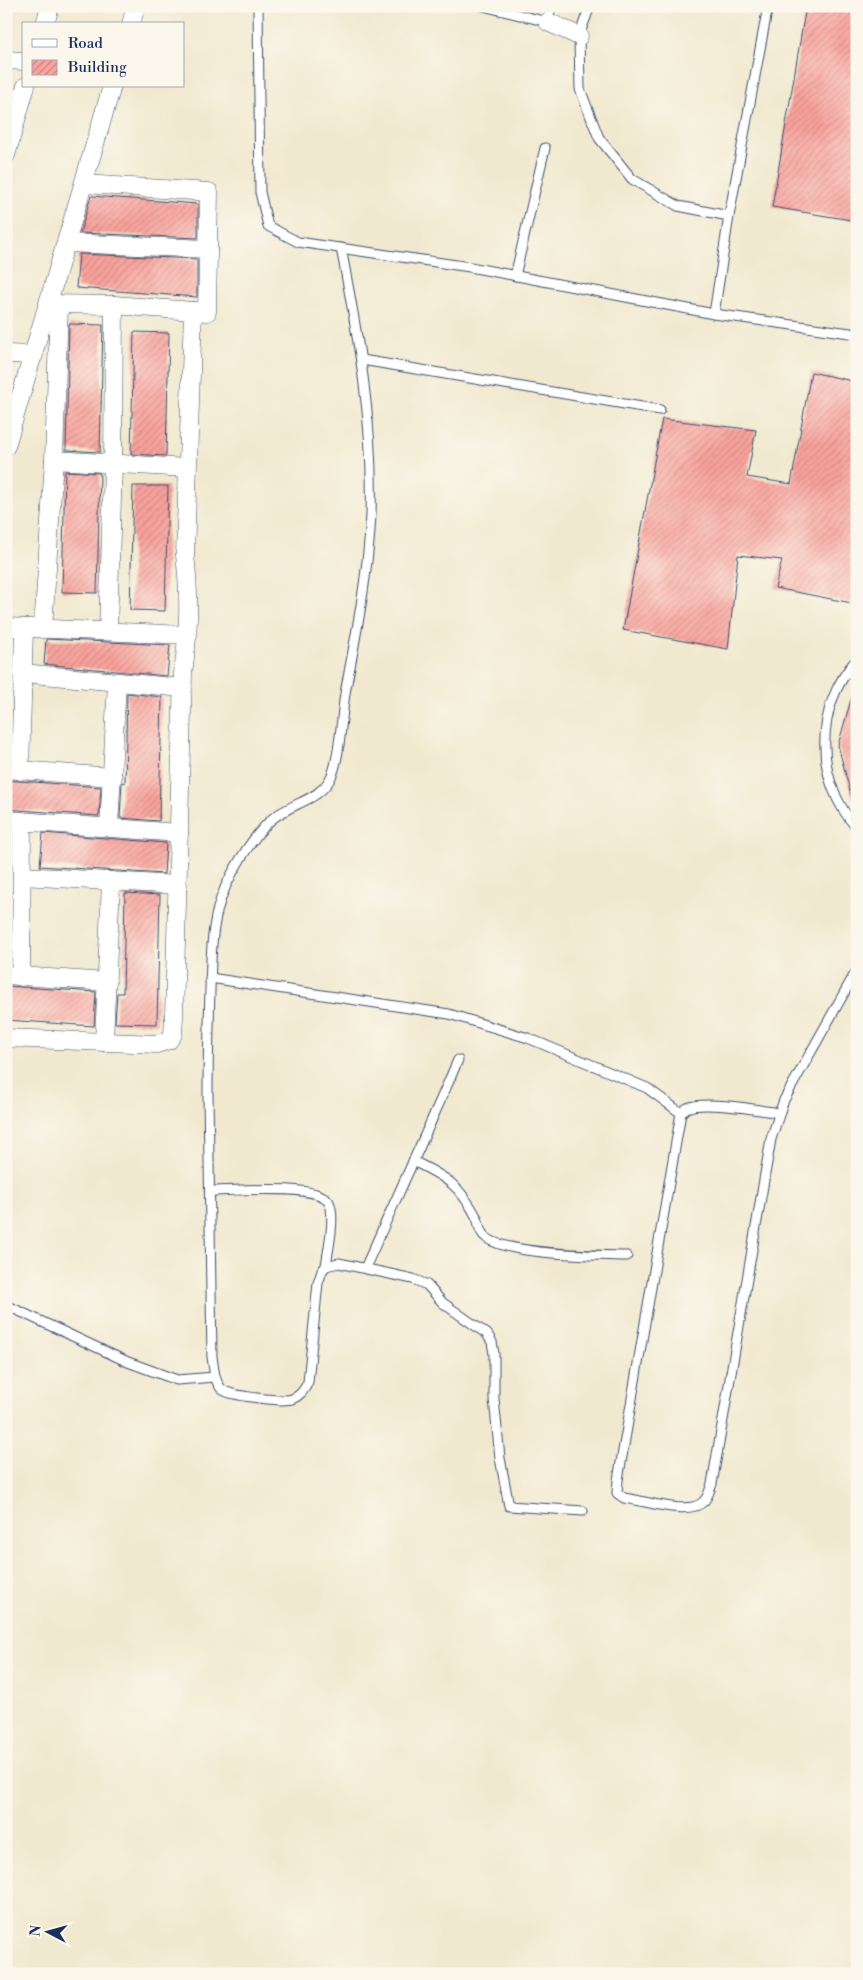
<svg xmlns="http://www.w3.org/2000/svg" width="863" height="1980" viewBox="0 0 863 1980" font-family="'Libre Bodoni',serif">
  <style>
    .building { fill: url(#building-hatch) }
    .lines { fill: none; stroke-linecap: round; stroke-linejoin: round }
    .service-casing { stroke: #3b4b6f; stroke-width: 11 }
    .minor-casing { stroke: #3b4b6f; stroke-width: 19 }
    .service { stroke: #fff; stroke-width: 9 }
    .minor { stroke: #fff; stroke-width: 18 }
  </style>
  <defs>
    <pattern id="building-hatch" width="6" height="6" patternUnits="userSpaceOnUse" patternTransform="scale(1.25)"><rect width="6" height="6" fill="#faa39c"/><path d="M-1 1l2-2M0 6l6-6M5 7l2-2" fill="none" stroke="#ca8582"/></pattern>
  </defs>
  <rect width="100%" height="100%" fill="#fbf7ec"/>
  <filter id="ink" filterUnits="userSpaceOnUse"><feTurbulence type="fractalNoise" baseFrequency=".02" numOctaves="2"/><feDisplacementMap in="SourceGraphic" scale="10" xChannelSelector="R" yChannelSelector="G"/><feConvolveMatrix kernelMatrix="1 2 1 2 8 2 1 2 1" color-interpolation-filters="sRGB"/></filter>
  <filter id="wash" filterUnits="userSpaceOnUse"><feTurbulence type="fractalNoise" baseFrequency=".0096" numOctaves="4" result="noise"/><feDisplacementMap in="SourceGraphic" scale="20" xChannelSelector="R" yChannelSelector="G"/><feGaussianBlur stdDeviation="1.12" result="paint"/><feColorMatrix in="noise" values="0 0 0 0 0 0 0 0 0 0 0 0 0 0 0 0 0 1.4 0 .05"/><feComposite in="paint" operator="in"/></filter>
  <g filter="url(#wash)">
    <rect width="100%" height="100%" fill="#f1e9cf"/>
    <g id="blocks">
      <g class="building">
        <path d="M806 6H857V221L772 207Z"/>
        <path d="M91 196 198 204V238L80 233Z"/>
        <path d="M79 254 197 259V297L76 288Z"/>
        <path d="M69 324 103 325 100 452 66 450Z"/>
        <path d="M134 332 169 333 166 456 131 454Z"/>
        <path d="M811 372 857 382V604L775 588 782 560 738 555 728 649 623 630 662 419 756 430 747 477 791 484Z"/>
        <path d="M65 471 100 473 97 593 62 592Z"/>
        <path d="M133 486H168L165 611 130 610Z"/>
        <path d="M46 639 170 645 167 676 44 664Z"/>
        <path d="M127 693 162 697 159 821 120 818 122 782 125 783Z"/>
        <path d="M853 693 857 694V799H852L838 745Z"/>
        <path d="M6 780 101 787 99 816 6 809Z"/>
        <path d="M43 833 166 843 164 874 40 866Z"/>
        <path d="M125 893 160 895 157 1024 115 1023 117 993H123Z"/>
        <path d="M6 986 96 992 94 1026 6 1020Z"/>
      </g>
    </g>
  </g>
  <g filter="url(#ink)">
    <use href="#blocks" fill-opacity="0" stroke="#3b4b6f" stroke-width="1"/>
    <g class="lines">
      <g class="service-casing">
        <g id="service">
          <path d="M258 6 260 192 268 226 298 242 470 267 714 314 857 334"/>
          <path d="M483 6 548 22 551 6"/>
          <path d="M590 6 579 36 580 89 599 138 632 179 678 206 729 216"/>
          <path d="M341 248C358 336 374 424 371 515 368 573 357 631 346 688 341 713 341 753 332 775 321 801 292 802 272 819 251 838 225 880 218 908 211 934 211 962 210 989 209 1024 208 1059 208 1094 209 1182 211 1269 212 1357 214 1368 214 1383 223 1390 231 1396 282 1402 292 1399 300 1396 305 1389 308 1382L318 1283 322 1271 326 1266 339 1263 413 1279 427 1285 443 1303 487 1334 492 1342 494 1354V1399L500 1458 509 1506 583 1511"/>
          <path d="M515 276 545 148"/>
          <path d="M714 314 729 216 768 6"/>
          <path d="M362 360 660 410"/>
          <path d="M857 659C814 706 814 781 857 828"/>
          <path d="M210 978 449 1014 528 1038 647 1088 681 1113"/>
          <path d="M779 1113C759 1110 704 1100 687 1108 686 1108 682 1112 681 1113L618 1480 617 1493 624 1498C643 1500 690 1517 704 1501 708 1497 710 1489 712 1484L771 1139 784 1100 857 970"/>
          <path d="M413 1161C446 1177 460 1185 477 1218 479 1223 479 1229 482 1233 495 1256 600 1255 627 1256"/>
          <path d="M210 1191C231 1191 319 1183 329 1202 336 1216 328 1250 326 1266"/>
          <path d="M365 1268C396 1199 428 1130 458 1060"/>
          <path d="M6 1305 128 1362 177 1380 215 1377"/>
        </g>
      </g>
      <g class="minor-casing">
        <g id="minor">
          <path d="M548 22 579 36"/>
          <path d="M45 24 50 6"/>
          <path d="M131 24 136 6"/>
          <path d="M6 60 24 61"/>
          <path d="M6 155 26 86"/>
          <path d="M84 184 209 192 207 312 193 311"/>
          <path d="M66 243 208 249"/>
          <path d="M6 354 34 355"/>
          <path d="M6 446 112 86"/>
          <path d="M54 460 187 468"/>
          <path d="M6 627 188 635"/>
          <path d="M43 629 54 460 59 305"/>
          <path d="M108 631 113 464 114 305"/>
          <path d="M22 673 183 688"/>
          <path d="M6 769 113 777"/>
          <path d="M20 771 24 628"/>
          <path d="M6 820 179 833"/>
          <path d="M109 827 117 683"/>
          <path d="M22 876 178 885"/>
          <path d="M6 975 107 982"/>
          <path d="M21 977 22 821"/>
          <path d="M6 1038 157 1044 169 1040 173 1034 174 1017 183 673C189 630 190 598 185 555L193 311 114 305 49 304"/>
          <path d="M104 1042 111 881"/>
        </g>
      </g>
      <use href="#service" class="service"/>
      <use href="#minor" class="minor"/>
    </g>
  </g>
  <rect width="863" height="1980" fill="none" stroke="#fbf7ec" stroke-width="25"/>
  <rect x="22" y="22" width="162" height="65" fill="#fbf7ec" stroke="#a1a7b3"/>
  <rect x="32" y="39" width="25" height="8" fill="#ffffff" stroke="#a1a7b3"/>
  <text x="68" y="48" font-size="15" fill="#1b2f5e">Road</text>
  <rect x="32" y="60" width="25" height="15" fill="url(#building-hatch)" stroke="#a1a7b3"/>
  <text x="68" y="72" font-size="15" fill="#1b2f5e">Building</text>
  <g transform="translate(48 1932) rotate(276)" stroke="#fbf7ec" stroke-width="4" paint-order="stroke">
  <path d="M0-4L9 19L0 12L-9 19Z" fill="#1b2f5e"/>
  <text y="-8" font-size="14" font-weight="bold" text-anchor="middle" fill="#1b2f5e">N</text>
  </g>
</svg>
